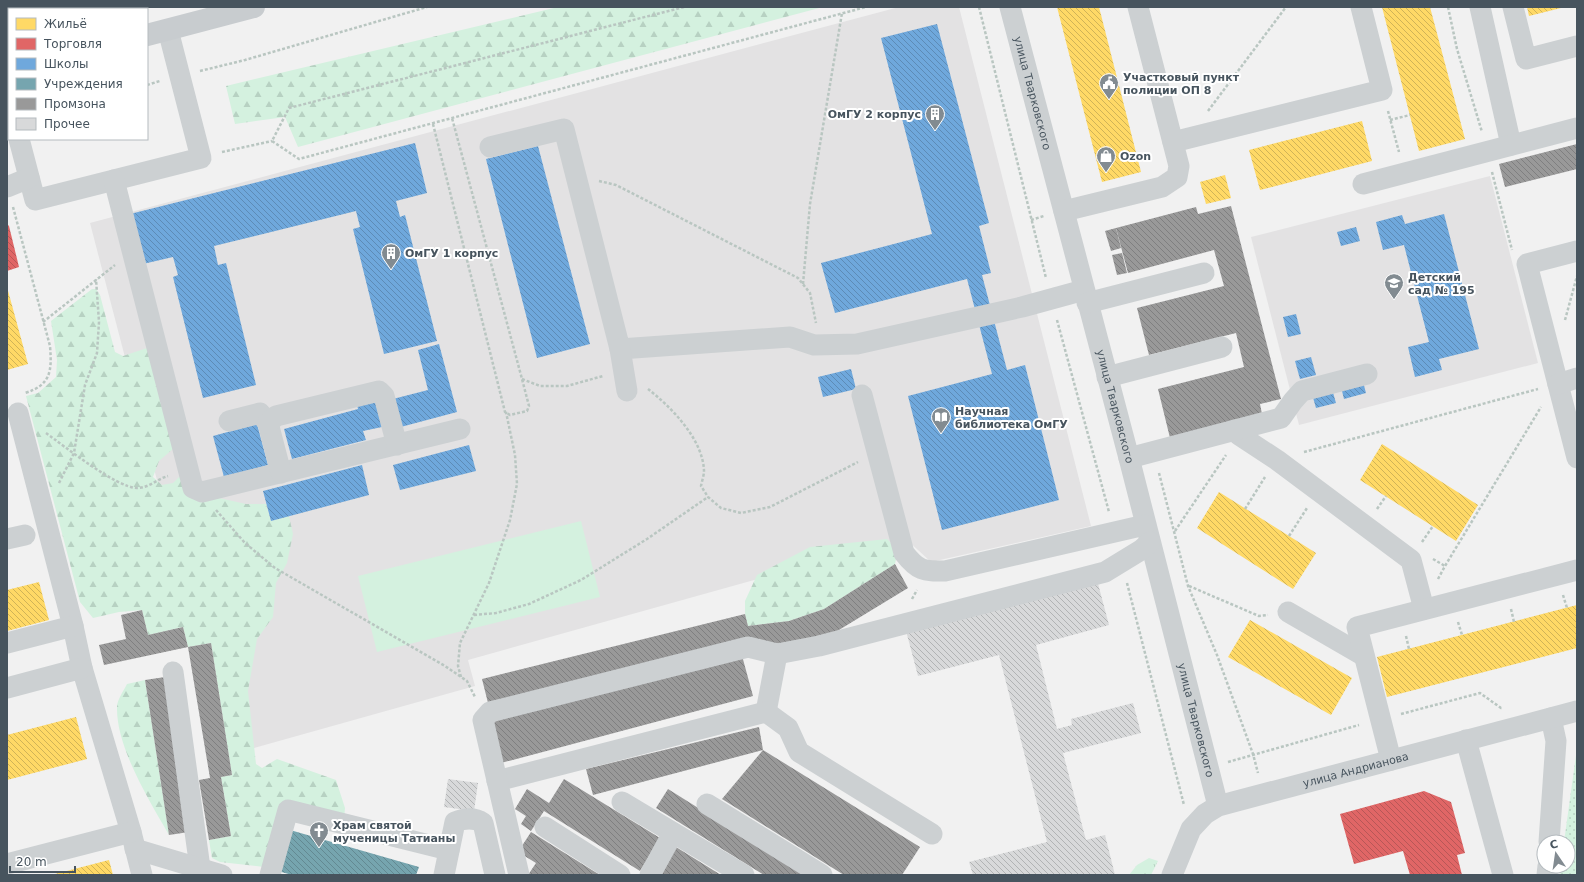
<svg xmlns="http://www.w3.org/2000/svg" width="1584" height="882" viewBox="0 0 1584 882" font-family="'DejaVu Sans',sans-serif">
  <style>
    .education { fill: #e3e2e3 }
    .grass { fill: url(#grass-tufts) }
    .forest { fill: url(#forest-firs) }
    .park { fill: url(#park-dots) }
    .pitch { fill: #d4f1df }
    .homes { fill: url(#homes-back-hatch) }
    .shops { fill: url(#shops-back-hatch) }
    .schools { fill: url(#schools-back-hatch) }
    .public { fill: url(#public-back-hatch) }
    .industry { fill: url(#industry-back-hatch) }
    .building { fill: url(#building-back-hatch) }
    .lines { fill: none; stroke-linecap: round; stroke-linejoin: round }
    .path { stroke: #b9c6c1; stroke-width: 2.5; stroke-dasharray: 3 2; stroke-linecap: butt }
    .minor { stroke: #ccd0d2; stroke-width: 21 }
    .major { stroke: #c8cccf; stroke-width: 22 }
    .labels { text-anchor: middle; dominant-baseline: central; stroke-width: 4; stroke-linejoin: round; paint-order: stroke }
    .poi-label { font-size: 11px; font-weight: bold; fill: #47545e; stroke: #fff; text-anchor: start }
    .street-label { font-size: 11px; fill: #47545e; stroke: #fff }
  </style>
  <defs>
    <pattern id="grass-tufts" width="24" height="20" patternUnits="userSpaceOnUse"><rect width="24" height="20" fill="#d4f1df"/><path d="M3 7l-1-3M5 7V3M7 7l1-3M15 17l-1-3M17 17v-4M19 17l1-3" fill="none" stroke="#b7d1c2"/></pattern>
    <pattern id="forest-firs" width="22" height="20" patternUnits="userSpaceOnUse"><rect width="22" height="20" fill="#d4f1df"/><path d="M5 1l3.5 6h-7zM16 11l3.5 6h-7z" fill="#b7d1c2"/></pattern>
    <pattern id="park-dots" width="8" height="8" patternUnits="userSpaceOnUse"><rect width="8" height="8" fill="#d4f1df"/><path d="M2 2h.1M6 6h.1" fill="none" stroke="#b7d1c2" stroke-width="1.8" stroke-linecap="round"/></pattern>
    <pattern id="homes-back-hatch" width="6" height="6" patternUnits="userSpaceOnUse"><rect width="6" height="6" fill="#ffd966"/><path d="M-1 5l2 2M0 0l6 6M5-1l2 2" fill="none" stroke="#d0b357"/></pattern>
    <pattern id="shops-back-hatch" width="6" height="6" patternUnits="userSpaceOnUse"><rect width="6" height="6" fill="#e06666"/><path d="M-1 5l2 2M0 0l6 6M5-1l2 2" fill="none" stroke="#b75757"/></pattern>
    <pattern id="schools-back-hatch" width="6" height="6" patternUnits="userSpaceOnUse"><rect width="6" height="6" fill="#6fa8dc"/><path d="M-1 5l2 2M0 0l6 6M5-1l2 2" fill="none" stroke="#5d8bb6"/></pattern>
    <pattern id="public-back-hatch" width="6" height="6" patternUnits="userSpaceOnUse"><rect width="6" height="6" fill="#76a5af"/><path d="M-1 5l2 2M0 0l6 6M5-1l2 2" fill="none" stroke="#638992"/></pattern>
    <pattern id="industry-back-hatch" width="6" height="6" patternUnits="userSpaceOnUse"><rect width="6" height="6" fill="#999"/><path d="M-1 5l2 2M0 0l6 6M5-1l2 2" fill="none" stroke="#7f7f80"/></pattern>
    <pattern id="building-back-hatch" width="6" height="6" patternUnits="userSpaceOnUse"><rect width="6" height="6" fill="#d8d9da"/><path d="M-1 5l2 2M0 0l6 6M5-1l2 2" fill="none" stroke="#b1b3b4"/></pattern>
  </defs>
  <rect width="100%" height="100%" fill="#f1f1f1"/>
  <g class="education">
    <path d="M899 7H959L1091 526 931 562 905 538 468 660 475 686 229 755 211 643 182 576 90 223Z"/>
    <path d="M1490 176 1538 363 1299 425 1251 237Z"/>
  </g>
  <path class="grass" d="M1149 858 1158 861 1151 875H1129L1137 865Z"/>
  <g class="forest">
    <path d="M558 7H823L298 147 285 117 235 124 226 86Z"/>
    <path d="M92 289H96L100 295 115 352 123 356 156 345 174 448 159 461 153 477 162 485 173 483 179 477 187 478 201 494 246 504H266L271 521 289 516 293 534 287 563 276 583 273 617 257 639 248 691 256 764 262 768 277 759 336 780 345 808 344 819 283 803 264 867 220 862 212 858 209 840 231 836 221 777 232 775 211 643 188 647 183 627 148 635 142 610 119 612 93 618 80 602 26 396 38 393 56 377 57 360 51 321Z"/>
    <path d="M887 539C895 546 898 553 895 564L824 609 789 621 748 626 745 614V601L757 575 810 547Z"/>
    <path d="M145 680 169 835C149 800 116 747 117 707 117 700 124 690 127 684Z"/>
  </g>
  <path class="park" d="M1577 748V875H1560L1561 866H1568V842H1564Z"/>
  <path class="pitch" d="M581 521 600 597 377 652 358 576Z"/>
  <g class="homes">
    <path d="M1057 7H1099L1141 172 1102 182Z"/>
    <path d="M1382 7H1430L1465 139 1419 151Z"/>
    <path d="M1527 7H1561V8L1529 16Z"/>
    <path d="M1362 121 1372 161 1260 190 1249 150Z"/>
    <path d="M1225 175 1231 198 1206 204 1200 182Z"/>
    <path d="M7 287 28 364 7 370Z"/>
    <path d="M1382 444 1478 505 1456 541 1360 480Z"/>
    <path d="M1219 492 1316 553 1293 589 1197 528Z"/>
    <path d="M39 582 49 620 7 631V590Z"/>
    <path d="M1577 605V648L1387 697 1377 657Z"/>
    <path d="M1250 620 1352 678 1331 715 1228 657Z"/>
    <path d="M76 717 87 759 7 780V735Z"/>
    <path d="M109 860 113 875H55V874Z"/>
  </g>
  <g class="shops">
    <path d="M7 224 9 226 19 267 7 271Z"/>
    <path d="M1424 791 1451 802 1465 853 1457 855 1462 875H1410L1403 851 1354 864 1340 814Z"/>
  </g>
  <g class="schools">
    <path d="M937 24 989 223 979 226 991 273 982 275 1007 370 1025 365 1059 500 942 530 908 396 992 374 967 279 835 313 821 263 932 234 881 38Z"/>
    <path d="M415 143 427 193 396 201 400 217 405 215 437 341 384 354 353 229 360 227 356 211 214 246 218 265 226 263 256 385 203 398 173 277 178 275 173 257 143 264 130 214Z"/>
    <path d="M538 146 590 344 537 358 486 159Z"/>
    <path d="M1444 214 1479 349 1439 359 1442 370 1415 377 1408 347 1429 342 1404 245 1383 250 1376 222 1402 215 1405 224Z"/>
    <path d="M1356 227 1360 241 1341 246 1337 232Z"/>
    <path d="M1296 314 1301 334 1288 337 1283 317Z"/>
    <path d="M439 344 457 412 397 428 389 400 428 390 418 350Z"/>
    <path d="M1311 357 1316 375 1300 379 1295 361Z"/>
    <path d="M851 369 856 389 823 397 818 377Z"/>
    <path d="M1362 378 1366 393 1344 399 1340 383Z"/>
    <path d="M1332 389 1336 403 1316 408 1312 394Z"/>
    <path d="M375 400 382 427 363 431 366 440 292 459 284 429 358 409 357 405Z"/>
    <path d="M257 424 268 465 224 477 213 436Z"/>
    <path d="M469 445 476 471 400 490 393 465Z"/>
    <path d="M362 465 369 495 271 521 263 491Z"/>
  </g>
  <path class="public" d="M290 830 419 867 416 875H292L278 871Z"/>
  <g class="industry">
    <path d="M1577 144V169L1505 187 1499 164Z"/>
    <path d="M1231 206 1281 399 1260 404 1262 414 1170 438 1158 389 1244 367 1236 333 1149 355 1137 308 1224 286 1214 250 1128 273 1116 228 1196 207 1198 214Z"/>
    <path d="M1116 228 1121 248 1111 251 1105 231Z"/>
    <path d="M1122 253 1127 273 1117 275 1112 255Z"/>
    <path d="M895 564 908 588 834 633 794 646 489 707 482 679 745 614 748 626 789 621 824 609Z"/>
    <path d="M142 610 148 635 183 627 188 647 104 665 99 645 126 639 121 615Z"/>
    <path d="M211 643 232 775 221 777 231 836 209 840 199 780 210 778 188 647Z"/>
    <path d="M741 652 753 696 501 763 490 719Z"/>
    <path d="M165 677 189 832 169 835 145 680Z"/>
    <path d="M759 727 763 750 593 795 586 769Z"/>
    <path d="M763 750 920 847 902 875H844L722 799Z"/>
    <path d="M564 779 660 838 640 871 544 811 531 831 521 824 526 816 515 809 527 789 549 803Z"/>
    <path d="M668 789 805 875H764L656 808Z"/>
    <path d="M531 832 600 875H528L536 863 518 852Z"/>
    <path d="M676 847 721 875H659Z"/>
  </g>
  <g class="building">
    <path d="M1096 576 1109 625 1036 645 1057 729 1072 725 1071 719 1133 703 1141 733 1063 753 1086 840 1105 835 1115 875H973L969 862 1047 842 999 655 918 676 905 627Z"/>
    <path d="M448 779 478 783 474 811 444 807Z"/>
  </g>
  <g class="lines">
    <g class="path">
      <path d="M684 7 289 108 272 141 299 159 866 7"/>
      <path d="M979 7 1046 278"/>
      <path d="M1448 7 1457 49 1482 132"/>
      <path d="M200 71 245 60 427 7"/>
      <path d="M147 85 160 81"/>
      <path d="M1208 111 1286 7"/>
      <path d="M1388 111 1399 152"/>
      <path d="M1390 120 1410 115"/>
      <path d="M433 124 505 412 510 415 527 411 529 406 522 379 452 118"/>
      <path d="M222 152 272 141"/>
      <path d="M1492 172 1512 250"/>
      <path d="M599 181 616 185 798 278 810 293 816 323"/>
      <path d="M13 207 50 346C52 371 51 385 25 393"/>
      <path d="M1031 220 1044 216"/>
      <path d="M803 284 810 204 842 13"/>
      <path d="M1057 320 1109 512"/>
      <path d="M1565 320 1577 276"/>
      <path d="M43 322 115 265"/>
      <path d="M522 379 540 386H567L603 376"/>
      <path d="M648 389C671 407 703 439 704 471 704 475 702 481 701 486L708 497 721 508 741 513 770 507 858 462"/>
      <path d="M46 433C64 446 117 488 137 488 149 488 157 479 168 476"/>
      <path d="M1304 452 1538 389"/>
      <path d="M1159 473 1188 586 1217 655 1253 754 1258 773"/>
      <path d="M59 483 74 453 85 385 97 353 99 322 96 279"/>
      <path d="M1245 509 1265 477"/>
      <path d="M1377 509 1386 496"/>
      <path d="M216 510 245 543 275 568 445 666 467 681 475 697"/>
      <path d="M1175 531 1226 455"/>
      <path d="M1289 536 1307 508"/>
      <path d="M1422 542 1433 526"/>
      <path d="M1433 559 1445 566"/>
      <path d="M1438 579 1445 566 1541 407"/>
      <path d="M1127 583 1184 805"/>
      <path d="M1189 586 1259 616 1268 615"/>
      <path d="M1563 595 1567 608"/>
      <path d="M912 599 917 590"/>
      <path d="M1511 609 1514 622"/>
      <path d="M474 615 496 613 529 604 581 580 647 539 708 497"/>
      <path d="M1458 622 1462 635"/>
      <path d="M1406 636 1409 649"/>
      <path d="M461 677 458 666 460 643 489 583 510 520 517 484 515 455 506 412"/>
      <path d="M1401 714 1480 693 1501 708H1503"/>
      <path d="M1228 762 1359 725"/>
    </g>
    <g class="minor">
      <path id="s1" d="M1010 7 1129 458 1218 806"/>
      <path d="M1480 7 1511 145"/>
      <path d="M1513 7 1526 59 1577 46"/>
      <path d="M7 91 9 99"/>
      <path d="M19 139 35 200 201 158 168 30"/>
      <path d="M1173 142 1382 90 1361 7"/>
      <path d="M490 147 564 129 620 349 790 337 814 345 857 344 1022 307 1084 290"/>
      <path d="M114 180 193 488 202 492 460 429"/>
      <path d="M1363 184 1577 128"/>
      <path d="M7 187 29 178"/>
      <path d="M1064 211 1162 187 1177 177 1179 166 1138 7"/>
      <path d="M1577 251 1527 264 1577 458"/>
      <path d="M1087 303 1204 273"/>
      <path d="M620 349 627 391"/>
      <path d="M1107 377 1222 347"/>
      <path d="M1558 384 1577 378"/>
      <path d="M862 395 904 553C918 571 923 571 945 571L1145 525"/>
      <path d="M18 413 73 626 82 668 131 832 142 875"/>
      <path d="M229 421 260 413 268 423 281 473"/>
      <path d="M268 423 276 416 379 391 384 396 397 445"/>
      <path d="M1235 430 1239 435 1277 460 1411 560 1424 609"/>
      <path d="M1129 458 1281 418 1293 401 1302 391 1367 374"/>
      <path d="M7 539 25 535"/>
      <path d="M1288 612 1364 656"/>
      <path d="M7 643 73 626"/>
      <path d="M173 672 200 868"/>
      <path d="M7 688 82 668"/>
      <path d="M766 712 777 654"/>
      <path d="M1466 740 1503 875"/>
      <path d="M1391 760 1357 627 1577 570"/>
      <path d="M497 781 766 712 788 728 799 752 932 834"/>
      <path d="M622 802 744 875"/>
      <path d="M707 804 822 875"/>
      <path d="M545 827 620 875"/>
      <path d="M1549 842 1556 741 1551 718"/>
      <path d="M135 849 222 875"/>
      <path d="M7 864 131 832"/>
      <path d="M270 875 288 810 449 850"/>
      <path d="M444 875 455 822C465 818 474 817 483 823L495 875"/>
      <path d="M519 875 483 720 490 712 748 647 777 654 819 646 1105 572 1141 550 1150 542"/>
      <path d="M650 875 673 833"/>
      <path id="s2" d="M1172 875 1191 829 1205 814 1218 806 1577 711"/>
      <path d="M1547 875 1548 866"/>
    </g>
    <g class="major">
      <path d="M147 35 254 7"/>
      <path d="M7 71 9 70"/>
    </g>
  </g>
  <defs>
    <g id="civic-pin" transform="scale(1)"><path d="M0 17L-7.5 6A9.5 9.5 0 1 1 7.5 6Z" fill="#828b91" stroke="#fff"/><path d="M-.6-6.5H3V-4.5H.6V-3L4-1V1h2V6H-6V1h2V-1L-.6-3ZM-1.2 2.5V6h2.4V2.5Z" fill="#fff"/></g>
    <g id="building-pin" transform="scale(1)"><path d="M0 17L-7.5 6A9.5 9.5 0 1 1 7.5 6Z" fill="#828b91" stroke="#fff"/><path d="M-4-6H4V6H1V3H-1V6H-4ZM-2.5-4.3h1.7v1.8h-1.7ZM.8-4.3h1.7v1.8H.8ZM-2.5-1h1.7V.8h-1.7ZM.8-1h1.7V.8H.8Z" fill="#fff"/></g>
    <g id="shop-pin" transform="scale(1)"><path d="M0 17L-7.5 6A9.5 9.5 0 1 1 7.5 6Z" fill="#828b91" stroke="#fff"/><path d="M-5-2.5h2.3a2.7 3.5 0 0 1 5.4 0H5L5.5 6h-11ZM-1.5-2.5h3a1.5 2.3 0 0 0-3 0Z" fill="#fff"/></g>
    <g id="school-pin" transform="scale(1)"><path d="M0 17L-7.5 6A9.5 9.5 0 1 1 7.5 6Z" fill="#828b91" stroke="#fff"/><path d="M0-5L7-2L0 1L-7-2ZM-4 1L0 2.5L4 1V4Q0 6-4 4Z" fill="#fff"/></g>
    <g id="library-pin" transform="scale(1)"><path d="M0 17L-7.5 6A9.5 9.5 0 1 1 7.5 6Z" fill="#828b91" stroke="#fff"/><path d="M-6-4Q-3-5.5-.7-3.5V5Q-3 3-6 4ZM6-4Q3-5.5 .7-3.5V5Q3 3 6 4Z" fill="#fff"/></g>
    <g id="church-pin" transform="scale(1)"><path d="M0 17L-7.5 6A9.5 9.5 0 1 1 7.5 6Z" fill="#828b91" stroke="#fff"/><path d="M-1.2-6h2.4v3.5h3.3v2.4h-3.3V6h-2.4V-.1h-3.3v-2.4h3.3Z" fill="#fff"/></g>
  </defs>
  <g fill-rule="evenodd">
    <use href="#civic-pin" x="1109" y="83"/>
    <use href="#building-pin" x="935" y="114"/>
    <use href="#shop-pin" x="1106" y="156"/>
    <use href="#building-pin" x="391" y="253"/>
    <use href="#school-pin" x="1394" y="283"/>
    <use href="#library-pin" x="941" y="417"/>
    <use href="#church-pin" x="319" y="831"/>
  </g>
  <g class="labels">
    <g class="poi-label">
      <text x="1123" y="77">Участковый пункт<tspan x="1123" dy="13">полиции ОП 8</tspan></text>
      <text x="921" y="114" text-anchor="end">ОмГУ 2 корпус</text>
      <text x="1120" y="156">Ozon</text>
      <text x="405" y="253">ОмГУ 1 корпус</text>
      <text x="1408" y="277">Детский<tspan x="1408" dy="13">сад № 195</tspan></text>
      <text x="955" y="411">Научная<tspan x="955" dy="13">библиотека ОмГУ</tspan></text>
      <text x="333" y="825">Храм святой<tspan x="333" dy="13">мученицы Татианы</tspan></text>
    </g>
    <g class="street-label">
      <text stroke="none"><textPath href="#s1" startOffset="89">улица Тварковского</textPath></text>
      <text stroke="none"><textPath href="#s1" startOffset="413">улица Тварковского</textPath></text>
      <text stroke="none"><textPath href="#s1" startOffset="737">улица Тварковского</textPath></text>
      <text stroke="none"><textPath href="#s2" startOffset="228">улица Андрианова</textPath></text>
    </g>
  </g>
  <rect width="1584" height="882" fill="none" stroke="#47545e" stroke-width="16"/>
  <rect x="8" y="8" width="140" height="132" fill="#ffffff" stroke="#b5bbbf"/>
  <rect x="16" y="18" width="20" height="12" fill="#ffd966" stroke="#b5bbbf"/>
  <text x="44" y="28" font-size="12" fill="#47545e">Жильё</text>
  <rect x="16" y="38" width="20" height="12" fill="#e06666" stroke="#b5bbbf"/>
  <text x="44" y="48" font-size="12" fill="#47545e">Торговля</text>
  <rect x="16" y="58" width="20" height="12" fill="#6fa8dc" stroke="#b5bbbf"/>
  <text x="44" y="68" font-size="12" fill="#47545e">Школы</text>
  <rect x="16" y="78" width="20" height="12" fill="#76a5af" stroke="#b5bbbf"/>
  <text x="44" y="88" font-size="12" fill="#47545e">Учреждения</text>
  <rect x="16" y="98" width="20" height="12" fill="#999999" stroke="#b5bbbf"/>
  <text x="44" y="108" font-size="12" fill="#47545e">Промзона</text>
  <rect x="16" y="118" width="20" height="12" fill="#d8d9da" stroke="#b5bbbf"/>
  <text x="44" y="128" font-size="12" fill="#47545e">Прочее</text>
  <g transform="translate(1556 854) rotate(347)"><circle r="19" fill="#ffffff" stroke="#b5bbbf"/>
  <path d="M0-3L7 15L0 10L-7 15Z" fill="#828b91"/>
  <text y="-6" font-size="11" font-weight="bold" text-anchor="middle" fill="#47545e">С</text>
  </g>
  <path d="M10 866v6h65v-6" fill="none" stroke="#47545e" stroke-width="2"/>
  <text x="16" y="866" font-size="12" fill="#47545e" stroke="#ffffff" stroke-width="3" paint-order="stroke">20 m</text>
</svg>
